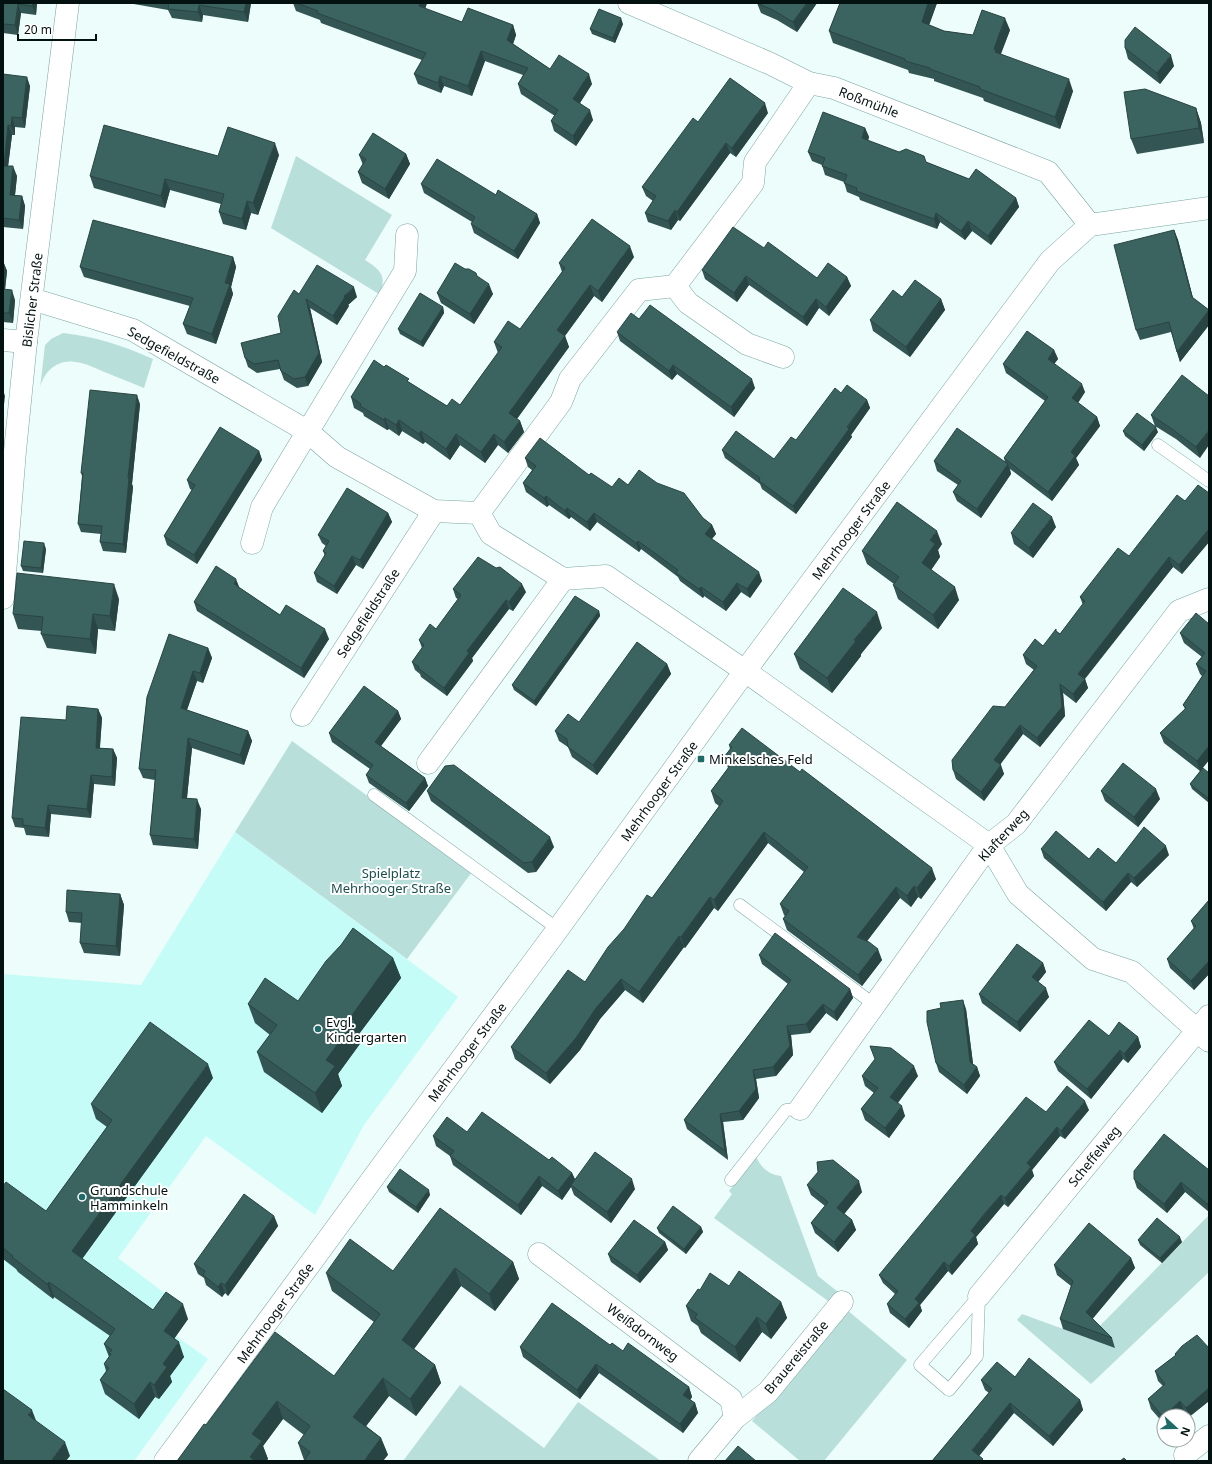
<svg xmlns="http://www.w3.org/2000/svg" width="1212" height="1464" viewBox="0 0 1212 1464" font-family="'Noto Sans',sans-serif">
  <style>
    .built { fill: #c5fcf7 }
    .green { fill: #b9dfdb }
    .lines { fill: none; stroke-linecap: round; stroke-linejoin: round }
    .lane-casing { stroke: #7ca6a2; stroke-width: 13 }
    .street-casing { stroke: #7ca6a2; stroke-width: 23 }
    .lane { stroke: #fff; stroke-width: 12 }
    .street { stroke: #fff; stroke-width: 22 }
    .wall { fill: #335553 }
    .shaded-wall { fill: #294543 }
    .building { fill: #3b6360; stroke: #294543 }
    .poi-dot { fill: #1f6b67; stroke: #fff; stroke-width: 1.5 }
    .labels { text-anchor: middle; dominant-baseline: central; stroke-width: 4; stroke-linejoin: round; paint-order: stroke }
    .street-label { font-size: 13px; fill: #031211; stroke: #fff }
    .poi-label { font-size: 13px; fill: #031211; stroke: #fff; text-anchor: start }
    .park-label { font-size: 13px; fill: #19504d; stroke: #fff }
  </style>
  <rect width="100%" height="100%" fill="#ecfdfb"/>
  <path class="built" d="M235 832 458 997 364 1125 315 1215 206 1136 118 1258 175 1301 159 1324 208 1359 134 1461H3V974L141 985Z"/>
  <g class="green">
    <path d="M296 156 392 215 365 260C380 269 388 277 379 294L271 228Z"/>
    <path d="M63 333C97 337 121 345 153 359L144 388C132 383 119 378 107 373 97 369 86 363 75 362 57 359 43 372 40 389L45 345 51 339Z"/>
    <path d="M292 741 472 872 407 959 235 832Z"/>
    <path d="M756 1156C760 1167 769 1175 781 1176L818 1276 843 1296 835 1306 714 1218 732 1194 729 1191Z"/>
    <path d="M1209 1215V1272L1091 1384 1017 1320 1022 1314 1088 1338Z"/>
    <path d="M847 1310 907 1360 824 1461H800L752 1421Z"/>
    <path d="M460 1385 544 1448 578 1402 661 1461H403Z"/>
  </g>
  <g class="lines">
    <g class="lane-casing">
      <g id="lane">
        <path d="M1158 445 1209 481"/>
        <path d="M374 795 558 929"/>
        <path d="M740 905 875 1005"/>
        <path d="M731 1180 786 1110 800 1109"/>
        <path d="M979 1296 977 1356 949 1390 920 1365Z"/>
      </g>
    </g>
    <g class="street-casing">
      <g id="street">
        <path d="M629 3 771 64 809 83 834 88 1048 172 1090 225"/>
        <path d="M675 286 688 303 747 344 783 357"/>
        <path d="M32 299 133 330 307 431 337 457 434 511 479 513 491 534 563 579 606 576 745 671 989 845 1018 894 1093 959 1132 972 1209 1041"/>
        <path d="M3 340 26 342"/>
        <path d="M479 513 561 402 570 379 639 290 675 286 753 183 755 162 809 83"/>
        <path d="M252 543 262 507 405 271 407 235"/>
        <path d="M3 598 15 451 26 342 68 3"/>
        <path d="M302 715 434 511"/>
        <path d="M428 763 563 579"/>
        <path d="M800 1109 989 845 1016 824 1179 611 1209 599"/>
        <path d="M539 1254 731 1399 735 1418"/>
        <path d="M979 1296 1209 1016"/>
        <path d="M1185 1455 1209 1436"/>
        <path d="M165 1461 390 1155 558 929 745 671 1050 261 1090 225 1209 208"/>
        <path d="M699 1461 735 1418 768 1392 842 1302"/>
      </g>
    </g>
    <use href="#lane" class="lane"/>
    <use href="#street" class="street"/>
  </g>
  <g class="wall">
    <path d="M3 3H37L36 15 21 13 18 35 3 33Z"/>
    <path d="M128 3H251L248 22 203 15 202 22 172 18 168 10Z"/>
    <path d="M293 3H427L425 9 462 22 513 25 516 35 513 44 550 69 592 84 580 103 593 120 576 146 554 131 551 121 555 116 521 94 518 84 523 75 485 61 472 96 444 86 441 93 418 84 414 74 422 60 321 23 320 20 296 11Z"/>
    <path d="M757 3H817L797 32 777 20 761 13Z"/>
    <path d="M840 3H937L929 25 944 31 973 35 1010 30 1001 54 1073 91 1060 129 984 101 983 98 934 81V79L909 73 908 70 833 43 829 31Z"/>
    <path d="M623 24 615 43 592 34 590 29Z"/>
    <path d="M1125 48 1174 66 1160 84 1128 59Z"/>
    <path d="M3 74 30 86 25 128 15 127V135H12L8 166 17 176 15 195 22 196 25 206 23 229 3 227Z"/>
    <path d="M1196 108 1201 123 1204 143 1137 154 1131 139Z"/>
    <path d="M768 113 736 157 730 153 680 221 678 220 671 230 648 222 645 213 653 201 646 196 642 187 698 122Z"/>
    <path d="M865 128 869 137 868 141 926 162 1016 198 1019 207 991 245 972 231 965 240 940 222 937 229 860 200 859 197 847 192 844 182 825 175 822 165 812 161 808 152Z"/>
    <path d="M406 154 410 164 389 199 362 183 358 172 363 165 359 155Z"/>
    <path d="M279 155 258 215 251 213 246 230 223 224 219 212 221 204 170 190 165 208 94 188 90 176 218 156Z"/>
    <path d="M421 184 496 195 537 214 540 223 518 259 474 233 471 224 472 222 424 193Z"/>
    <path d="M1174 230 1178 240 1193 298 1209 310V325L1180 362 1171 332 1140 340 1136 330Z"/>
    <path d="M764 248 817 278 847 277 851 286 829 316 819 308 807 326 749 285 737 302 705 279 702 270Z"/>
    <path d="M233 257 236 267 231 287 233 294 216 344 187 334 183 324 190 306 84 277 80 267Z"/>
    <path d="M634 257 602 302 594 296 565 336 569 347 517 419 520 421 524 432 508 453 498 445 485 463 460 445 450 460 425 442 423 444 402 431 399 436 389 429 387 430 364 416 363 413 354 408 351 397 410 383 447 406 460 405 498 353 494 342 520 329 562 272 559 263Z"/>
    <path d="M3 261 7 271 5 289 15 300 13 323 3 322Z"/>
    <path d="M477 276 493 294 474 324 441 303 437 293Z"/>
    <path d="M299 294 357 297 348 305 349 306 337 325 310 308 322 362 308 386 297 388 284 380 280 369 257 373 248 367 245 358 281 333Z"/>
    <path d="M902 297 941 299 945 310 910 357 873 331 870 320Z"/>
    <path d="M443 307 444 313 423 347 400 334 398 329Z"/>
    <path d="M617 332 755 388 734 417 677 374 672 380 620 341Z"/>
    <path d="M1054 350 1058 359 1054 364 1085 392 1078 403 1097 417 1100 426 1076 458 1079 465 1052 501 1010 469 1011 474 981 518 957 501 953 492 958 485 937 471 934 461 1005 462 1004 458 1045 401 1006 373 1003 364Z"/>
    <path d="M841 393 867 400 870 408 851 435 852 437 796 514 762 489 760 484 725 458 722 450 774 459 796 440Z"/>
    <path d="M1209 396 1200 458 1176 439 1155 426 1151 415Z"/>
    <path d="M140 404 132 484 133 487 126 553 103 551 100 542 101 534 81 532 78 524 82 476 81 473Z"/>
    <path d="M1123 431 1158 432 1144 451 1125 436Z"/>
    <path d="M259 451 262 460 197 564 167 545 164 536 192 490 190 489 187 480Z"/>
    <path d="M525 458 589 475 612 487 628 485 703 518 712 525 716 534 712 539 762 581 750 598 741 592 726 611 704 596 703 598 680 581 678 577 641 549 639 552 597 522 590 531 571 517 569 519 549 505 547 507 526 492 523 483 532 470 528 467Z"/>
    <path d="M1209 493V542L1182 574 1173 567 1085 679 1088 688 1076 703 1063 693 1065 716 1040 747 1023 734 1000 764 1004 774 984 801 956 779 953 770 1005 707 1034 670 1026 664 1023 655 1043 646 1057 632 1060 634 1083 605 1080 597 1129 556 1185 501Z"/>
    <path d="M388 513 392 522 363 569 356 565 337 594 317 582 314 573 325 556 323 551 326 546 322 543 318 535Z"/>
    <path d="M1056 527 1033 558 1014 544 1011 533Z"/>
    <path d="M942 544 938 550 940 557 931 570 959 600 938 629 898 599 893 585 894 584 867 564 862 551Z"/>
    <path d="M46 549 43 573 23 571 21 566Z"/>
    <path d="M240 588 280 615 329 639 304 678 197 611 194 602Z"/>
    <path d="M453 589 526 592 513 611 509 609 472 658 473 661 447 696 421 677 420 674 415 670 412 662 422 648 419 640 436 629 458 599 456 598Z"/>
    <path d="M119 599 115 631 98 629 96 654 47 648 41 634 42 631 18 629 13 614Z"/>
    <path d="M599 611 600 616 536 706 514 690 512 685Z"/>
    <path d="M1209 624V760L1202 769 1209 773V803L1192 789 1190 784 1200 771 1164 743 1160 733 1185 709 1183 705 1202 676 1200 674 1196 664 1202 657 1184 643 1180 633Z"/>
    <path d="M882 628 861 654V656L832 693 800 669 794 654Z"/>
    <path d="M208 648 212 658 203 683 197 681 187 710 248 731 252 741 244 765 192 748 187 798 201 809 198 849 153 845 150 835 155 780 143 778 139 769 147 697Z"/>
    <path d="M667 664 671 674 597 775 572 757 568 747 559 741 555 731 579 722Z"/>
    <path d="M98 709 102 718 100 748 113 749 117 758 115 786 94 784 91 818 51 814 49 837 26 835 24 828 15 827 12 818 66 720Z"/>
    <path d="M398 711 401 719 381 746 425 778 428 786 409 811 369 783 366 775 370 769 332 742 329 733Z"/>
    <path d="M729 745 936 879 921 899 918 897 911 907 900 898 867 941 882 960 862 986 787 930 783 919 785 916 784 915 780 904 804 872 768 843 718 911 714 908 685 948 684 947 643 1003 625 990 600 1019 580 1050 550 1084 515 1059 511 1047 585 982 652 898 719 806 715 803 711 791 728 768 724 757 730 749Z"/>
    <path d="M427 791 554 847 536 872 528 873 431 801Z"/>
    <path d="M1101 791 1160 799 1138 827 1105 801Z"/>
    <path d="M1041 849 1089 859 1116 863 1169 855 1137 887 1131 882 1106 911 1044 858Z"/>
    <path d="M120 894 124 905 120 956 84 953 80 943 82 923 69 922 66 912Z"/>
    <path d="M1209 900V974L1194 990 1170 968 1167 959 1194 929 1191 921Z"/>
    <path d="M759 955 850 989 853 998 837 1021 826 1013 810 1033 791 1035 793 1055 776 1076 756 1079 759 1098 743 1120 723 1122 728 1160 687 1129 684 1120 788 984 762 964Z"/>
    <path d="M393 958 401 978 359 1034 362 1041 338 1074 342 1086 322 1113 264 1072 257 1052 270 1035 255 1023 248 1004 298 1001Z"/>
    <path d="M1043 963 1046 972 1038 982 1049 997 1020 1032 982 1003 979 994Z"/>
    <path d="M966 1009 973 1064 977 1067 980 1076 967 1094 939 1072 936 1063Z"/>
    <path d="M1109 1036 1138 1037 1141 1047 1128 1063 1123 1059 1091 1099 1058 1071 1054 1062Z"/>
    <path d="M862 1076H918L898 1103 905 1116 889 1138 865 1120 861 1109 874 1093 865 1086Z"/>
    <path d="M213 1078 82 1259 153 1310 188 1319 174 1339 184 1357 170 1376 172 1382 159 1399 155 1397 139 1419 105 1394 100 1380 106 1371 104 1364 109 1357 104 1344 110 1336 54 1297 53 1299 18 1272 16 1269 3 1259V1186L46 1211 107 1127 96 1119 91 1104Z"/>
    <path d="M1089 1110 1065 1139 1060 1136 1045 1154 1032 1170 1034 1176 1008 1207 1004 1204 989 1222 976 1237 978 1244 952 1275 948 1271 920 1305 922 1311 909 1328 890 1313 887 1304 895 1294 883 1283 879 1275 1046 1112Z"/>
    <path d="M467 1132 549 1160 572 1173 575 1179 635 1189 611 1223 574 1195 571 1187 562 1200 542 1186 521 1215 453 1165 450 1156 436 1146 433 1136Z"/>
    <path d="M1209 1170V1212L1185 1192 1167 1213 1137 1188 1134 1179Z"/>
    <path d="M807 1185 862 1192 844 1214 852 1220 856 1230 838 1252 815 1233 811 1223 825 1206 811 1195Z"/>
    <path d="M387 1187 430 1195 418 1213 389 1192Z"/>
    <path d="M274 1216 278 1226 228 1296 225 1293 222 1297 206 1285 204 1278 198 1274 194 1264Z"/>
    <path d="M701 1227 703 1232 686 1254 659 1233 657 1228Z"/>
    <path d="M1138 1240 1182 1242 1162 1263 1140 1245Z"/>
    <path d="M665 1242 668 1250 640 1283 611 1262 608 1254Z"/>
    <path d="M1131 1258 1135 1268 1092 1319 1112 1338 1115 1348 1063 1329 1060 1319 1071 1286 1057 1275 1054 1265Z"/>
    <path d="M513 1262 519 1279 495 1311 461 1286 414 1349 435 1365 441 1383 416 1416 389 1396 366 1426 381 1438 388 1455 304 1460 298 1443 304 1435 283 1419 263 1446 268 1459 266 1461H177L206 1425 334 1376 374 1322 332 1291 326 1273 393 1271Z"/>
    <path d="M729 1286 781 1302 787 1318 771 1339 762 1332 740 1362 701 1333 698 1326 691 1321 686 1306 700 1290Z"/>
    <path d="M610 1345 689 1387 692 1397 690 1400 695 1403 698 1413 683 1433 599 1373 580 1399 523 1357 520 1347Z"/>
    <path d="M1209 1348V1401L1189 1417 1184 1411 1164 1416V1424L1151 1409 1148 1399 1163 1386 1158 1381 1155 1371 1175 1356V1354Z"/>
    <path d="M1015 1377 1080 1400 1083 1410 1053 1446 1014 1413 932 1461 989 1393 985 1390 981 1380Z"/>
  </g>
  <g class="shaded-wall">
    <path d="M33 3H37L36 15 32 6Z"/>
    <path d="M246 3H251L248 22 244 12Z"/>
    <path d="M420 3H427L423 16 419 6Z"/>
    <path d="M807 3H817L797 32 793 22Z"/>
    <path d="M928 3H937L926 34 922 22Z"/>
    <path d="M18 4 21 13 18 35 15 25Z"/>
    <path d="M199 5 203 15 202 22 198 12Z"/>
    <path d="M621 18 623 24 615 43 613 38Z"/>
    <path d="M1005 18 1010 30 999 58 994 49Z"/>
    <path d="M513 25 516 35 511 50 507 40Z"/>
    <path d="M481 51 485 61 472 96 468 86Z"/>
    <path d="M1171 55 1174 66 1160 84 1157 73Z"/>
    <path d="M589 74 592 84 576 109 573 99Z"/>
    <path d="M440 76 444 86 441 93 438 83Z"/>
    <path d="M27 77 30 86 25 128 22 118Z"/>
    <path d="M1069 79 1073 91 1060 129 1055 117Z"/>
    <path d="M765 103 768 113 736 157 732 148Z"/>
    <path d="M1196 108 1201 123 1204 143 1199 128Z"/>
    <path d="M590 110 593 120 576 146 573 136Z"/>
    <path d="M12 117 15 127V135L11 126Z"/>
    <path d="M8 125 12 135 7 175 4 166Z"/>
    <path d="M865 128 869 137 865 148 862 138Z"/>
    <path d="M275 143 279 155 258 215 253 203Z"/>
    <path d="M726 143 730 153 680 221 677 212Z"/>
    <path d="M406 154 410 164 389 199 385 189Z"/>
    <path d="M13 166 17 176 14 204 10 195Z"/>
    <path d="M165 179 170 190 165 208 161 196Z"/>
    <path d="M22 196 25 206 23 229 19 220Z"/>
    <path d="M1016 198 1019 207 991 245 988 236Z"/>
    <path d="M247 201 251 213 246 230 242 219Z"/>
    <path d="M675 210 678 220 671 230 668 221Z"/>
    <path d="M936 213 940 222 937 229 934 219Z"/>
    <path d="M537 214 540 223 518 259 514 251Z"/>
    <path d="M968 221 972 231 965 240 961 231Z"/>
    <path d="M1174 230 1178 240 1195 306 1192 297Z"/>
    <path d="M630 246 634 257 602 302 598 291Z"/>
    <path d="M233 257 236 267 231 287 233 294 216 344 212 334Z"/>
    <path d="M3 261 7 271 4 299 3 296Z"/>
    <path d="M746 276 749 285 737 302 734 293Z"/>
    <path d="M847 277 851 286 829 316 826 307Z"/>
    <path d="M489 284 493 294 474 324 470 314Z"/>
    <path d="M590 285 594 296 561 341 557 330Z"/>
    <path d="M354 287 357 297 348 305 349 306 337 325 333 316 344 296Z"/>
    <path d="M12 290 15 300 13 323 9 313Z"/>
    <path d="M306 299 310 308 322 362 308 386 305 377Z"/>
    <path d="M816 299 819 308 807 326 803 317Z"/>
    <path d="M941 299 945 310 910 357 906 347Z"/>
    <path d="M443 307 444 313 423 347 421 342Z"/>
    <path d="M1209 311V325L1180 362 1177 352Z"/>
    <path d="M565 336 569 347 513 424 509 413Z"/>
    <path d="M1054 350 1058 359 1051 368 1048 359Z"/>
    <path d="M673 365 677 374 672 380 669 371Z"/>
    <path d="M752 379 755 388 734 417 731 407Z"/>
    <path d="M1082 384 1085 392 1075 407 1072 398Z"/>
    <path d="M3 390 5 396 3 413Z"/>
    <path d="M137 395 140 404 132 484 133 487 126 553 123 544 128 478Z"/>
    <path d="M867 400 870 408 851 435 852 437 796 514 793 506Z"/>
    <path d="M1097 417 1100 426 1076 458 1079 465 1052 501 1048 492 1071 452Z"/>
    <path d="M385 418 389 429 387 430 384 420Z"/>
    <path d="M399 420 402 431 399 436 396 425Z"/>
    <path d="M520 421 524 432 508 453 504 442Z"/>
    <path d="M1156 427 1158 432 1144 451 1142 445Z"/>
    <path d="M1209 430V445L1200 458 1196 447Z"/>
    <path d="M421 431 425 442 423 444 419 434Z"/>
    <path d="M456 434 460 445 450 460 446 449Z"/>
    <path d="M494 434 498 445 485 463 481 452Z"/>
    <path d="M259 451 262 460 197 564 194 555Z"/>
    <path d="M1008 464 1011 474 981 518 977 509Z"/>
    <path d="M546 496 549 505 547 507 544 498Z"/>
    <path d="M567 508 571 517 569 519 565 511Z"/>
    <path d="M388 513 392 522 363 569 360 560Z"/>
    <path d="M594 513 597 522 590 531 587 522Z"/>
    <path d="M1052 517 1056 527 1033 558 1029 548Z"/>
    <path d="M712 525 716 534 708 543 705 534Z"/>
    <path d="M1209 529V542L1182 574 1179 565Z"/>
    <path d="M937 531 942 544 938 550 940 557 927 576 922 563 930 540Z"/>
    <path d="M638 541 641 549 639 552 636 543Z"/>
    <path d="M44 543 46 549 43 573 41 568Z"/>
    <path d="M352 556 356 565 337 594 334 586Z"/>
    <path d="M1169 557 1173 567 1081 683 1078 674Z"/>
    <path d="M759 572 762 581 750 598 747 589Z"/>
    <path d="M236 579 240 589 234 584Z"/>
    <path d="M737 583 741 592 726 611 723 602Z"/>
    <path d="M114 584 119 599 115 631 110 616Z"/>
    <path d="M522 584 526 592 513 611 509 602Z"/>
    <path d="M701 587 704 596 703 598 699 589Z"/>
    <path d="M955 587 959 600 938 629 933 615Z"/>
    <path d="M506 600 509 609 472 658 473 661 447 696 444 688 467 651Z"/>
    <path d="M599 611 600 616 536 706 534 701Z"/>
    <path d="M877 612 882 628 861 654V656L832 693 827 678 854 640Z"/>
    <path d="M93 614 98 629 96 654 90 639Z"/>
    <path d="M325 629 329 639 304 678 301 668Z"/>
    <path d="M208 648 212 658 203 683 200 673Z"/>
    <path d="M667 664 671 674 597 775 593 765Z"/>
    <path d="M193 671 197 681 184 718 181 708Z"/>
    <path d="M1085 679 1088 688 1076 703 1073 694Z"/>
    <path d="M1060 684 1063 693 1065 716 1040 747 1037 738Z"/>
    <path d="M98 709 102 718 99 757 96 748Z"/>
    <path d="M398 711 401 719 378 750 375 742Z"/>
    <path d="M1020 725 1023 734 997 769 994 760Z"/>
    <path d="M248 731 252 741 244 765 240 755Z"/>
    <path d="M188 738 192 748 186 807 182 798Z"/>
    <path d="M1209 746V760L1200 771 1197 761Z"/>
    <path d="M113 749 117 758 115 786 112 777Z"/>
    <path d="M1001 765 1004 774 984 801 981 792Z"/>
    <path d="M91 775 94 784 91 818 87 809Z"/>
    <path d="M425 778 428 786 409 811 406 803Z"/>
    <path d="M1156 789 1160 799 1138 827 1134 817Z"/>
    <path d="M197 799 201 809 198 849 194 839Z"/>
    <path d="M48 805 51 814 49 837 45 828Z"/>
    <path d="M764 832 768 843 718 911 714 900Z"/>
    <path d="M550 837 554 847 536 872 532 862Z"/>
    <path d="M1166 846 1169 855 1137 887 1134 878Z"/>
    <path d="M932 868 936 879 921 899 917 888Z"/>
    <path d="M1128 873 1131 882 1106 911 1103 902Z"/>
    <path d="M914 886 918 897 911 907 907 896Z"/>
    <path d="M896 887 900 898 861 949 857 937Z"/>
    <path d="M120 894 124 905 120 956 116 946Z"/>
    <path d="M710 897 714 908 685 948 681 937Z"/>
    <path d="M679 936 684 947 643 1003 639 992Z"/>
    <path d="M878 949 882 960 862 986 858 975Z"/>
    <path d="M393 958 401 978 359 1034 362 1041 338 1074 342 1086 322 1113 315 1093 326 1060 350 1018Z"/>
    <path d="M1209 961V974L1194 990 1191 981Z"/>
    <path d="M1043 963 1046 972 1035 986 1032 977Z"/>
    <path d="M621 979 625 990 600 1019 580 1050 550 1084 546 1073 596 1008Z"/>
    <path d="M1046 988 1049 997 1020 1032 1017 1022Z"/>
    <path d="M850 989 853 998 837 1021 834 1012Z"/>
    <path d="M963 1000 966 1009 974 1071 970 1062Z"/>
    <path d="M823 1004 826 1013 810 1033 806 1024Z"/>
    <path d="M787 1026 791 1035 793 1055 776 1076 773 1067Z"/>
    <path d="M1138 1037 1141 1047 1128 1063 1124 1054Z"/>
    <path d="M1120 1050 1123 1059 1091 1099 1087 1089Z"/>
    <path d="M208 1064 213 1078 77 1266 72 1251Z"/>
    <path d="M914 1066 918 1076 894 1107 890 1097Z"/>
    <path d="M977 1067 980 1076 967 1094 964 1085Z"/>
    <path d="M753 1070 756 1079 759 1098 743 1120 739 1111Z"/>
    <path d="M1085 1101 1089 1110 1065 1139 1061 1131Z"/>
    <path d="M902 1106 905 1116 889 1138 885 1128Z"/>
    <path d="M720 1114 723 1122 728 1160 725 1151Z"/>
    <path d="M1057 1127 1060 1136 1032 1170 1034 1176 1008 1207 1005 1198 1027 1163Z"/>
    <path d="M572 1173 576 1182 571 1185V1187L562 1200 558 1191Z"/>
    <path d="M539 1176 542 1186 521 1215 518 1205Z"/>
    <path d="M632 1179 635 1189 611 1223 607 1212Z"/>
    <path d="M859 1181 862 1192 841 1218 837 1208Z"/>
    <path d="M1181 1182 1185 1192 1167 1213 1164 1204Z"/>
    <path d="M429 1190 430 1195 418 1213 416 1207Z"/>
    <path d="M1001 1195 1004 1204 976 1237 978 1244 952 1275 949 1266 971 1231Z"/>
    <path d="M1209 1202V1209L1207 1204Z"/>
    <path d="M274 1216 278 1226 228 1296 225 1285Z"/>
    <path d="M852 1220 856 1230 838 1252 834 1242Z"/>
    <path d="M701 1227 703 1232 686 1254 684 1249Z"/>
    <path d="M1180 1237 1182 1242 1162 1263 1160 1258Z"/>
    <path d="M665 1242 668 1250 640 1283 637 1275Z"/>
    <path d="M1131 1258 1135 1268 1090 1322 1086 1312Z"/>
    <path d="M513 1262 519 1279 495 1311 489 1294Z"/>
    <path d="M944 1262 948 1271 920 1305 922 1311 909 1328 905 1319 915 1299Z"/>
    <path d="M455 1268 461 1286 408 1357 402 1340Z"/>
    <path d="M49 1282 54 1297 53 1299 47 1284Z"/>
    <path d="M221 1283 225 1293 222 1297 218 1287Z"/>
    <path d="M781 1302 787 1318 771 1339 766 1324Z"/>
    <path d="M183 1304 188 1319 169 1346 164 1331Z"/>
    <path d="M757 1317 762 1332 740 1362 735 1347Z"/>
    <path d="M179 1342 184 1357 170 1376 172 1382 159 1399 154 1385 163 1364Z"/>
    <path d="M596 1364 599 1373 580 1399 577 1390Z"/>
    <path d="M435 1365 441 1383 416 1416 410 1399Z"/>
    <path d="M383 1378 389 1396 360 1434 353 1417Z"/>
    <path d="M150 1382 155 1397 139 1419 134 1404Z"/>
    <path d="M689 1387 692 1397 687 1404 683 1395Z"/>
    <path d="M1209 1388V1401L1189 1417 1186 1408Z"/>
    <path d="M1080 1400 1083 1410 1053 1446 1049 1436Z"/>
    <path d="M277 1401 283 1419 263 1446 268 1459 266 1461H251L250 1457 252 1434Z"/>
    <path d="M1180 1401 1184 1411 1179 1416H1164Z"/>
    <path d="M695 1403 698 1413 683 1433 680 1424Z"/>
    <path d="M1010 1403 1014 1413 976 1460 972 1450Z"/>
    <path d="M32 1410 37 1423 28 1415Z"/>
    <path d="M381 1438 388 1455 383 1461H364Z"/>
    <path d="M65 1442 70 1456 66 1461H51Z"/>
  </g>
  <g class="building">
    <path d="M3 3H33L32 6 18 4 15 25 3 24Z"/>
    <path d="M169 3H246L244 12 199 5 198 12 168 9Z"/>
    <path d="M297 3H420L419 6 462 22 468 8 513 25 507 40 550 69 559 55 589 74 573 99 590 110 573 136 551 121 558 110 518 84 528 68 481 51 468 86 440 76 438 83 414 74 426 53 317 13 318 11Z"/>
    <path d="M757 3H807L793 22 773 10Z"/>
    <path d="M840 3H928L922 22 944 31 973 35 982 10 1005 18 994 49 996 50 995 52 1069 79 1055 117 980 89V87L930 69V68L905 61V59L829 31Z"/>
    <path d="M599 9 621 18 613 38 590 29Z"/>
    <path d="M1135 27 1171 55 1157 73 1125 48V40Z"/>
    <path d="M3 74 27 77 22 118 12 117 11 126 8 125 4 166H13L10 195 22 196 19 220 3 218Z"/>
    <path d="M730 78 765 103 732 148 726 143 677 212 675 210 668 221 645 213 656 196 642 187 693 118 698 122Z"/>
    <path d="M1145 89 1196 108 1199 128 1131 139 1124 92Z"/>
    <path d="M823 112 865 128 862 138 899 152 906 149 924 156 926 162 969 179 976 169 1016 198 988 236 968 221 961 231 936 213 934 219 856 191 857 188 844 183 847 175 822 166 825 158 808 152Z"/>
    <path d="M104 125 218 156 228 127 275 143 253 203 247 201 242 219 219 212 224 194 165 179 161 196 90 176Z"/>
    <path d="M373 133 406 154 385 189 358 172 366 159 359 155Z"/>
    <path d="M437 159 496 195 498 190 537 214 514 251 471 224 475 217 421 184Z"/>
    <path d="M592 219 630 246 598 291 590 285 557 330 565 336 509 413 520 421 504 442 494 434 481 452 456 434 446 449 421 431 419 434 399 420 396 425 385 418 384 420 360 406 361 404 351 397 374 360 384 367 386 365 409 379 407 381 447 406 452 399 460 405 502 347 494 342 508 321 520 329 565 268 559 263Z"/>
    <path d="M93 220 233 257 225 283 230 284 212 334 183 324 193 298 80 267Z"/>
    <path d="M733 227 764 248 768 242 817 278 828 263 847 277 826 307 816 299 803 317 746 276 734 293 702 270Z"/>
    <path d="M1174 230 1192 297 1209 310 1177 352 1169 322 1136 330 1114 245Z"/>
    <path d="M455 263 465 269H469L476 273 477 276 489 284 470 314 437 293Z"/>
    <path d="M317 265 354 287 344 296 345 297 333 316 306 299 319 353 305 377 294 379 281 371 278 360 254 364 245 358 241 343 281 333 278 316 294 290 299 294Z"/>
    <path d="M915 280 941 299 906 347 870 320 893 290 902 297Z"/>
    <path d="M3 289 12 290 9 313H3Z"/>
    <path d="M420 293 443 307 421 342 398 329Z"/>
    <path d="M650 305 752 379 731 407 673 365 669 371 617 332 631 313 639 319Z"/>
    <path d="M1027 331 1054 350 1048 359 1082 384 1072 398 1097 417 1071 452 1075 456 1048 492 1004 458 1048 397 1003 364Z"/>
    <path d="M1182 375 1209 396V430L1196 447 1172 429 1151 415Z"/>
    <path d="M847 385 867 400 847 427 849 429 793 506 759 481 760 478 722 450 736 431 774 459 791 437 796 440 835 388 841 393Z"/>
    <path d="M90 390 137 395 128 478H129L123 544 100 542 102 526 78 524 83 473H81Z"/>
    <path d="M1137 413 1156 427 1142 445 1123 431Z"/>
    <path d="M220 427 259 451 194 555 164 536 195 485 187 480Z"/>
    <path d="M957 428 1008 464 977 509 953 492 961 481 934 461Z"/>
    <path d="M540 438 589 475 591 473 612 487 619 478 628 485 639 470 657 483 684 493 703 518 712 525 705 534 759 572 747 589 737 583 723 602 701 587 699 589 676 573 678 570 638 541 636 543 594 513 587 522 567 508 565 511 546 496 544 498 523 483 536 466 525 458Z"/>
    <path d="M1198 485 1209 493V529L1179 565 1169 557 1078 674 1085 679 1073 694 1060 684 1062 707 1037 738 1020 725 994 760 1001 765 981 792 953 770 952 760 993 706 1005 707 1037 666 1023 655 1035 639 1043 646 1056 629V631L1060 634 1085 601 1080 597 1118 548 1129 556 1177 495 1185 501Z"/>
    <path d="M347 488 388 513 360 560 352 556 334 586 314 573 326 553 323 551 329 541 318 535Z"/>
    <path d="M897 502 937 531 930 540 935 544 922 563 955 587 933 615 893 585 899 577 862 551Z"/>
    <path d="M1033 503 1052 517 1029 548 1011 533Z"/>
    <path d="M24 541 44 543 41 568 21 566Z"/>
    <path d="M478 557 496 568 500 567 522 584 509 602 506 600 467 651 469 653 444 688 418 668 419 667 412 662 424 645 419 640 430 624 436 629 461 595 453 589Z"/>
    <path d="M216 566 236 579 234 584 280 615 286 605 325 629 301 668 194 602Z"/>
    <path d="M17 573 114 584 110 616 93 614 90 639 41 634 43 617 13 614Z"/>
    <path d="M843 588 877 612 854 640 856 641 827 678 794 654Z"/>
    <path d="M575 596 599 611 534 701 512 685Z"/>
    <path d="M1196 613 1209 624V746L1197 761 1160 733 1186 708 1183 705 1206 671 1196 664 1205 653 1180 633Z"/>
    <path d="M169 634 208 648 200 673 193 671 181 708 248 731 240 755 188 738 182 798 197 799 194 839 150 835 156 770 139 769 147 697Z"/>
    <path d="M637 642 667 664 593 765 568 747 567 739 555 731 568 714 579 722Z"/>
    <path d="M364 686 398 711 375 742 425 778 406 803 366 775 373 765 329 733Z"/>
    <path d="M67 706 98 709 96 748 113 749 112 777 91 775 87 809 48 805 45 828 23 825V819L12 818 21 717 66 720Z"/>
    <path d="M742 728 800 772 802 769 932 868 917 888 914 886 907 896 896 887 857 937 869 942 878 949 858 975 783 919 789 911 780 904 808 867 764 832 714 900 710 897 681 937 679 936 639 992 621 979 596 1008 576 1038 546 1073 511 1047 568 970 585 982 608 947 624 929 647 895 652 898 723 801 711 791 732 763 724 757 732 747 729 745Z"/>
    <path d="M1123 763 1156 789 1134 817 1101 791Z"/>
    <path d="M454 765 550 837 532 862 524 863 427 791 445 766Z"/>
    <path d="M1203 768 1209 773V799L1190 784Z"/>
    <path d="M1144 827 1166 846 1134 878 1128 873 1103 902 1041 849 1056 831 1089 859 1098 848 1116 863Z"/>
    <path d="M67 890 120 894 116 946 80 943 82 913 66 912Z"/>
    <path d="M1209 900V961L1191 981 1167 959 1196 926 1191 921Z"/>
    <path d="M353 928 393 958 350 1018 355 1021 326 1060 335 1066 315 1093 257 1052 277 1025 248 1004 265 978 298 1001 326 961 341 945Z"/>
    <path d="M775 933 850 989 834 1012 823 1004 806 1024 787 1026 790 1046 773 1067 753 1070 756 1089 739 1111 720 1114 725 1151 684 1120 791 980 759 955Z"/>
    <path d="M1017 944 1043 963 1032 977 1046 988 1017 1022 979 994Z"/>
    <path d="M963 1000 970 1062 977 1067 964 1085 936 1063 927 1022V1011L941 1008 940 1003Z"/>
    <path d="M1089 1020 1109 1036 1119 1022 1138 1037 1124 1054 1120 1050 1087 1089 1054 1062Z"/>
    <path d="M150 1022 208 1064 72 1251 153 1310 166 1292 183 1304 164 1331 179 1342 163 1364 167 1367 154 1385 150 1382 134 1404 100 1380 109 1368 104 1364 111 1354 109 1353 112 1350 104 1344 115 1329 49 1282 47 1284 12 1257 13 1256 3 1248V1186L6 1182 46 1211 112 1120 91 1104Z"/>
    <path d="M870 1046 891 1048 914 1066 890 1097 902 1106 885 1128 861 1109 878 1088 862 1076 875 1059Z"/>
    <path d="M1067 1086 1085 1101 1061 1131 1057 1127 1027 1163 1031 1167 1005 1198 1001 1195 985 1213 971 1231 975 1235 949 1266 944 1262 915 1299 919 1303 905 1319 887 1304 898 1291 879 1275 1026 1097 1046 1112Z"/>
    <path d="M482 1112 549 1160 552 1157 572 1173 558 1191 539 1176 518 1205 450 1156 454 1151 433 1136 447 1117 467 1132Z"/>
    <path d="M1164 1134 1209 1170V1202L1207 1204 1181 1182 1164 1204 1134 1179V1171Z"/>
    <path d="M595 1152 632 1179 607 1212 571 1185Z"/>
    <path d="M833 1160 859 1181 837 1208 852 1220 834 1242 811 1223 828 1202 807 1185 818 1172 817 1162Z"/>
    <path d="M400 1169 429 1190 416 1207 387 1187Z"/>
    <path d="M244 1194 274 1216 225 1285 221 1283 218 1287 203 1275 205 1271 194 1264Z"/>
    <path d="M673 1206 701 1227 684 1249 657 1228Z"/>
    <path d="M440 1208 513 1262 489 1294 455 1268 402 1340 435 1365 410 1399 383 1378 353 1417 381 1438 364 1461H304L310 1452 298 1443 310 1426 277 1401 252 1434 262 1441 250 1457 255 1461H177L204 1424 206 1425 275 1332 334 1376 380 1314 326 1273 350 1239 393 1271Z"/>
    <path d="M1157 1218 1180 1237 1160 1258 1138 1240Z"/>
    <path d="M634 1220 665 1242 637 1275 608 1254Z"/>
    <path d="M1089 1223 1131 1258 1086 1312 1112 1338 1060 1319 1073 1281 1054 1265Z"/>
    <path d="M739 1271 781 1302 766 1324 757 1317 735 1347 695 1318 697 1314 686 1306 698 1289 700 1290 710 1273 729 1286Z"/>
    <path d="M552 1303 610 1345 612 1343 623 1351 628 1343 689 1387 683 1395 695 1403 680 1424 596 1364 577 1390 520 1347Z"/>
    <path d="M1197 1335 1209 1348V1388L1186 1408 1180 1401 1163 1417 1148 1399 1165 1384 1155 1371 1176 1355 1175 1354 1182 1346Z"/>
    <path d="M1029 1358 1080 1400 1049 1436 1010 1403 972 1450 983 1459 981 1461H932L992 1389 981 1380 997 1362 1015 1377Z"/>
    <path d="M3 1389 32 1410 28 1415 65 1442 51 1461H3Z"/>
    <path d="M738 1446 756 1461H725Z"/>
    <path d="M1124 1458 1127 1461H1120Z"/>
  </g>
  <g class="poi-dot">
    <rect x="697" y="755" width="8" height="8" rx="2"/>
    <circle cx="318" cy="1029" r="4"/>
    <circle cx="82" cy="1197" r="4"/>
  </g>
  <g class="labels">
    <g class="street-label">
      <text transform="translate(869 102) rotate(21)">Roßmühle</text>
      <text transform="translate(32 300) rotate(-83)">Bislicher Straße</text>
      <text transform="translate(174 355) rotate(29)">Sedgefieldstraße</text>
      <text transform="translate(851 530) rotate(-53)">Mehrhooger Straße</text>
      <text transform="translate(368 613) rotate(-57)">Sedgefieldstraße</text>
      <text transform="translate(659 791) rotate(-54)">Mehrhooger Straße</text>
      <text transform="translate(1003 835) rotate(-47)">Klafterweg</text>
      <text transform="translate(467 1052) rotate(-53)">Mehrhooger Straße</text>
      <text transform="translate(1094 1156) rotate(-51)">Scheffelweg</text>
      <text transform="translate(275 1313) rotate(-54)">Mehrhooger Straße</text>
      <text transform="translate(643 1332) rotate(37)">Weißdornweg</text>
      <text transform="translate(796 1357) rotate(-50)">Brauereistraße</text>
    </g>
    <g class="poi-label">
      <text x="709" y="759">Minkelsches Feld</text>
      <text x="326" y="1022">Evgl.<tspan x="326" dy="15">Kindergarten</tspan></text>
      <text x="90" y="1190">Grundschule<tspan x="90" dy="15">Hamminkeln</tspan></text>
    </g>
    <g class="park-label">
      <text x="391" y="873">Spielplatz<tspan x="391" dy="15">Mehrhooger Straße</tspan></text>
    </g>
  </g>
  <rect width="1212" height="1464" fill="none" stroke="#031211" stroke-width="8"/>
  <g transform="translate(1176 1428) rotate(111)"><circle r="19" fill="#ffffff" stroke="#9aa0a0"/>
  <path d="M0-3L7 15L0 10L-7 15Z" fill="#1f6b67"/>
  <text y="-6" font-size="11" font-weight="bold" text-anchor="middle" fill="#031211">N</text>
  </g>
  <path d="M18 34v6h78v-6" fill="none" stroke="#031211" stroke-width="2"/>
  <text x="24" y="34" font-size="12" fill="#031211" stroke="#ffffff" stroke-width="3" paint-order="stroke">20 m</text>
</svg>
